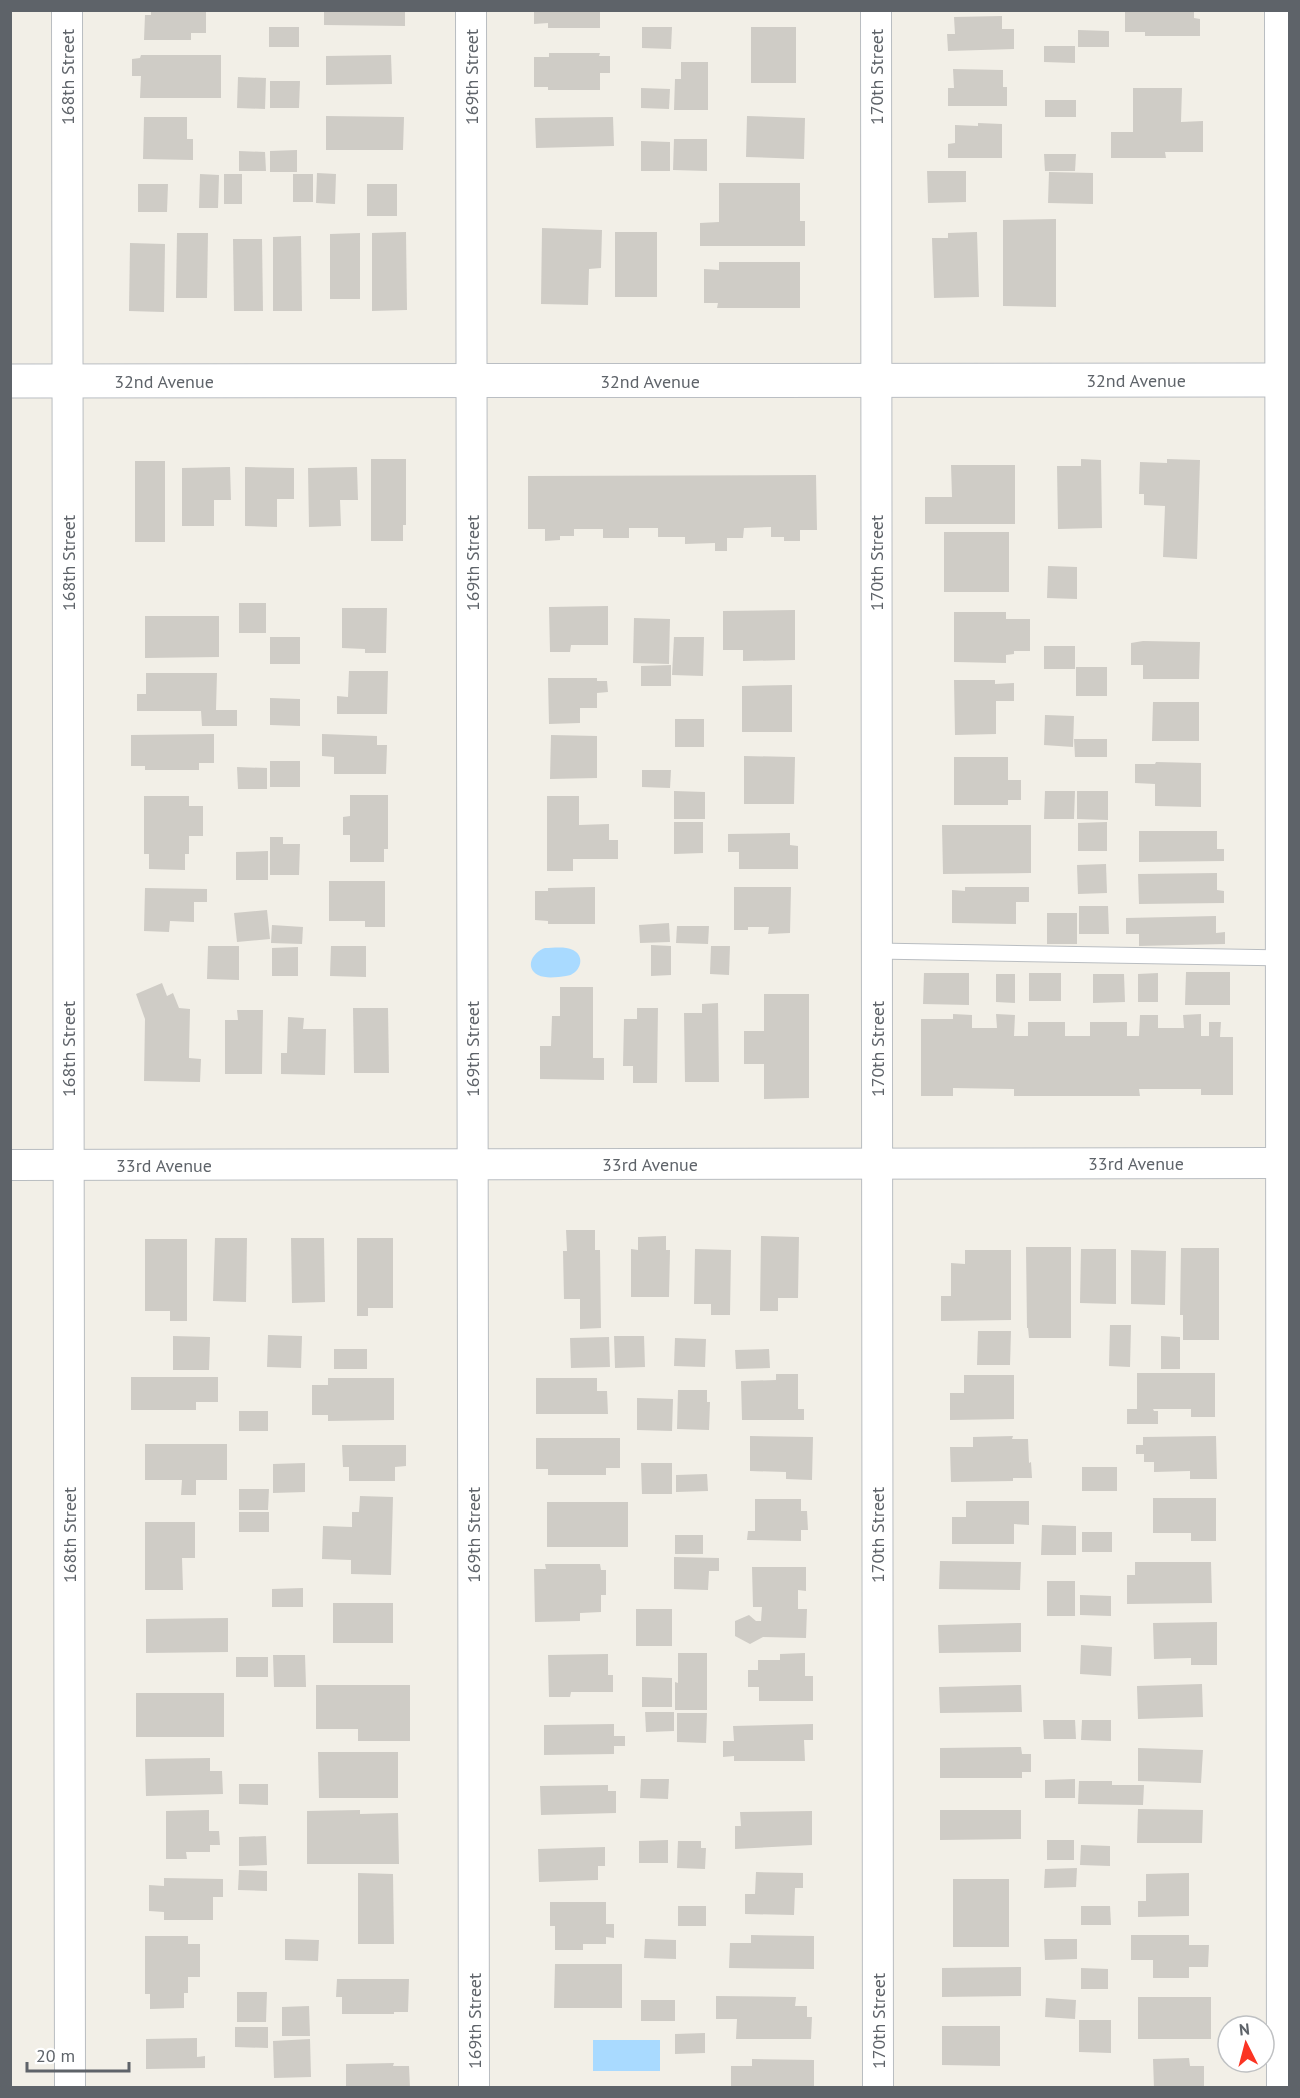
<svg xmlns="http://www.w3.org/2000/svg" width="1300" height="2098" viewBox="0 0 1300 2098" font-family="'PT Sans',sans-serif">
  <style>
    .water { fill: #a9daff }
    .building { fill: #cfccc6 }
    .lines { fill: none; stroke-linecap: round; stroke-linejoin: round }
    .lane-casing { stroke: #b9bdc1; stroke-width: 17 }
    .street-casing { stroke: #b9bdc1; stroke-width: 32 }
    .secondary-casing { stroke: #babec3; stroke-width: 35 }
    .lane { stroke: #fff; stroke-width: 15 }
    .street { stroke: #fff; stroke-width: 30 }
    .secondary { stroke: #fff; stroke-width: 33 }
    .labels { text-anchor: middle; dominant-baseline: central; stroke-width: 5; stroke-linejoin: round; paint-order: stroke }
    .street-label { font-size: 18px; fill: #5e6369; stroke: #fff }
  </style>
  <rect width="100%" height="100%" fill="#f2efe7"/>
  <g class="water">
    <path d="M545 948C553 948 565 946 573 950 587 957 579 975 566 976 558 977 546 979 538 975 524 967 533 952 545 948Z"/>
    <rect x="593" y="2040" width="67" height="31"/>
  </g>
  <g class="building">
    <path d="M151 10H206V33H191V40H144L145 15H151Z"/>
    <path d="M324 10H405V26L324 25Z"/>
    <path d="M534 10H600V28H548V23L534 24Z"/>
    <path d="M1125 10H1194V18L1200 19V36H1145V32H1125Z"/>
    <path d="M1002 16V29H1014V49L948 51 947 34H955L954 17Z"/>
    <rect x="269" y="27" width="30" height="20"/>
    <path d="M642 27H672L671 49 642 48Z"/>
    <rect x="751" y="27" width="45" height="56"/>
    <path d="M1078 30 1109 31V47H1078Z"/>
    <path d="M1044 46H1075V63L1044 62Z"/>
    <path d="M549 53H600L599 56H610V73H600V90H548V87H534V57H549Z"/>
    <path d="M141 55H221V98H140L141 76H132V59L140 58Z"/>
    <path d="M391 55 392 84 326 85V56Z"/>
    <path d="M681 62H708V110H674L675 79H681Z"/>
    <path d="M953 69 1003 70V87H1007V106H948V88H954Z"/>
    <path d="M238 77 266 78 265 109 237 108Z"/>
    <path d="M270 81H300L299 108H270Z"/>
    <path d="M641 88 670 89 669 109 641 108Z"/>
    <path d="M1133 88H1182L1181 122 1203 121V152H1165L1166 158H1111V132H1133Z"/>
    <rect x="1045" y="100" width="31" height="17"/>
    <path d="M326 116 404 117 403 150H326Z"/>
    <path d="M747 116 805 118 804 159 746 157Z"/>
    <path d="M144 117H187V139H193V160L143 159Z"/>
    <path d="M613 117 614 146 536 148 535 118Z"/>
    <path d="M978 123 1002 124V158H948V144L955 143V125L978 126Z"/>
    <path d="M674 139H707V171L673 170Z"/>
    <path d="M641 141 670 142V171H641Z"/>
    <path d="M297 150V172H270V151Z"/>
    <path d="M239 151 265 152 266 171H239Z"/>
    <path d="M1044 154H1076L1075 171H1045Z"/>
    <path d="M927 171H966V202L928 203Z"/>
    <path d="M1049 172 1093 173V204L1048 203Z"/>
    <path d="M317 173 336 174 335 204 316 203Z"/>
    <path d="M200 174 219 175 218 208H199Z"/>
    <rect x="224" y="174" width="18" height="30"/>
    <rect x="293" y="174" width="20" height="28"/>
    <path d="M719 183H800V221H805V246H700V223L719 222Z"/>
    <path d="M138 184H168L167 212H138Z"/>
    <rect x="367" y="184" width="30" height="32"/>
    <path d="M1056 219V307L1003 306V220Z"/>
    <path d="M542 228 602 230 601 268 589 269 588 305 541 304Z"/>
    <path d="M406 232 407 310 372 311V233Z"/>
    <rect x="615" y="232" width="42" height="65"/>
    <path d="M977 232 979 297 934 298 932 238H948V233Z"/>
    <path d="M177 233H208L207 298H176Z"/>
    <path d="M360 233V299H330V234Z"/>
    <path d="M301 236 302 311H273V237Z"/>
    <path d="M233 239H262L263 311H234Z"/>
    <path d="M130 243 165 244 164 312 129 311Z"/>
    <path d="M719 262H800V308H717L718 303H704V269L719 270Z"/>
    <path d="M371 459H406V525H403V541H371Z"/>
    <path d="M1081 459 1101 460 1102 528 1058 529 1057 466H1081Z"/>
    <path d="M1167 459 1200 460 1197 559 1163 557 1165 506 1144 505V494H1139L1140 462 1167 463Z"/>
    <rect x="135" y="461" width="30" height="81"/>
    <path d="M951 465H1015V524H925V497H952Z"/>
    <path d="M230 467 231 500H214V526H182V468Z"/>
    <path d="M245 467 294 468V499H277V527L245 526Z"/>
    <path d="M357 467 358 500H340L341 526 309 527 308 468Z"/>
    <path d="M816 475 817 530H800V541H784V537H771V527L744 528 743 538H727V551H715V543L685 544V537H658V528H629V538H603V529H574V536H560V540L545 541V529H528V476Z"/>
    <rect x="944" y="532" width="65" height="60"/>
    <path d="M1048 566 1077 567V599L1047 598Z"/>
    <rect x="239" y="603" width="27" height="30"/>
    <path d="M608 606V645H571L570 652H550L549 607Z"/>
    <path d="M342 608H387L386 653H365V649L342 648Z"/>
    <path d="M795 610V660L743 661V650H723V611Z"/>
    <path d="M954 612H1006V619H1030V651H1014V654L1006 655V663L954 662Z"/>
    <path d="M145 616H219V657L145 658Z"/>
    <path d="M634 618 670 619 669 664 633 663Z"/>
    <rect x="270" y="637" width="30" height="27"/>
    <path d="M674 637H704L703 676 672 675Z"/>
    <path d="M1143 641 1200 642 1199 679H1143V665H1131V643Z"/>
    <rect x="1044" y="646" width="31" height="23"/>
    <path d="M671 665V686H641V666Z"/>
    <rect x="1076" y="667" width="31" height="29"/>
    <path d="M349 671H388L387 714H337V696L348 697Z"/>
    <path d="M146 673H217L216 710H237V726H202L201 711H137V694H146Z"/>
    <path d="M548 678H597V681H607L608 692 597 693V708H580V723L549 724Z"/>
    <path d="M954 680H995V684L1014 683V701H996V734L955 735Z"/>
    <path d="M792 685V732H742V686Z"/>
    <path d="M270 698 300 699V726L270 725Z"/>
    <path d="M1153 702H1199V741H1152Z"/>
    <path d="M1045 715 1074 716 1073 747 1044 745Z"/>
    <rect x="675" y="719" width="29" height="28"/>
    <path d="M214 734V763H199V770H145V766H131V735Z"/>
    <path d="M322 734 377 736V745H387L386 774H334V757L322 756Z"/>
    <path d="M551 735 597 736V778L550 779Z"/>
    <path d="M1074 739H1107V757H1075Z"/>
    <path d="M744 756 795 757 794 804H744Z"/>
    <path d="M954 757H1008V780H1021V800H1008V805H954Z"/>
    <rect x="270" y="761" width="30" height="26"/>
    <path d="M1156 762 1201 763V807L1155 806V784L1135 783V764H1155Z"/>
    <path d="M237 767 267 768V789H238Z"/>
    <path d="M642 770H671L670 788 642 787Z"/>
    <path d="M674 791 705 792V819H674Z"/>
    <path d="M1045 791H1075L1074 819H1044Z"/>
    <path d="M1077 791H1108V820L1077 819Z"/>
    <path d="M350 795H388V849H384V862H350V835H343V817L350 816Z"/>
    <path d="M144 796H189V806H203V836H189V854H185V870L149 869V854H144Z"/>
    <path d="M547 796H579V825L609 824V840H618V859H573V871H547Z"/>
    <path d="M674 822H703V853L674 854Z"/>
    <path d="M1107 822V851H1078V823Z"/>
    <path d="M942 825H1031V873L943 874Z"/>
    <path d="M1139 831H1217V849H1224V861L1139 862Z"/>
    <path d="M790 833V845L798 846V869H739V852H728V834Z"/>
    <path d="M270 837H283V844H300L299 875H270Z"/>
    <path d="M268 851V880H236V852Z"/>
    <path d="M1106 864 1107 893 1078 894 1077 865Z"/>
    <path d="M1217 873V890L1224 891V903L1139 904 1138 874Z"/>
    <path d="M329 881H385V927H365V921H329Z"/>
    <path d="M595 887V924H548V921L535 920V891H548V888Z"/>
    <path d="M734 887H791L790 933 768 934 769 927H748V930H734Z"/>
    <path d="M965 887H1029V902H1016V924L952 923V890L965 891Z"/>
    <path d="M145 888 207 889V902H194V922L170 921 169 932 144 931Z"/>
    <path d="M1079 906H1108L1109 934H1079Z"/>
    <path d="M267 910 270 939 237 942 234 913Z"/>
    <rect x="1047" y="913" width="30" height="31"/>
    <path d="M1216 916V933L1225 932V944L1139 946V934H1126V918Z"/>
    <path d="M669 923 670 942 640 943 639 925Z"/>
    <path d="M272 925 303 927 302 944 271 943Z"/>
    <path d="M677 926H709L708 944 676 943Z"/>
    <path d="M651 945 671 946V975L651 976Z"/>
    <path d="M208 946H239V980L207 979Z"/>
    <path d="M331 946H366V977L330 976Z"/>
    <path d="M711 946H730L729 975 710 974Z"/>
    <path d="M298 947V976H272V948Z"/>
    <path d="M1186 972H1230V1005H1185Z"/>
    <path d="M924 973H969V1005L923 1004Z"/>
    <rect x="1029" y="973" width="32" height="28"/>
    <path d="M1158 973V1002H1138V974Z"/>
    <path d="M996 974H1015V1003L996 1002Z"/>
    <path d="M1093 974H1124L1125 1002 1093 1003Z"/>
    <path d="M162 983 167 996 173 993 179 1008 190 1009 189 1058 201 1059 200 1082 144 1081 145 1019 136 994Z"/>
    <path d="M560 987H593V1058H604V1080L540 1079V1046H551L552 1016H560Z"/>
    <path d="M764 994H809V1098L764 1099V1064H744V1031H764Z"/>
    <path d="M718 1003 719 1082H685L684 1013H702V1004Z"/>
    <path d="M353 1008H388L389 1073H354Z"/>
    <path d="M637 1008H658L657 1083H633V1066H623L624 1019H637Z"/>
    <path d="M237 1010H263L262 1074H225V1020H238Z"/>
    <path d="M953 1014 972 1015V1028H997L996 1014 1015 1015 1014 1036H1028V1022H1065V1036H1090V1022H1127V1036H1139L1140 1015H1158V1028H1184L1183 1015 1201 1014V1036H1209V1022H1221L1220 1037H1233V1095H1201V1089H1139L1140 1096H1014V1089L953 1088V1096H921V1019H953Z"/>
    <path d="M288 1017 304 1018 303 1029H326L325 1075 281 1074V1053H287Z"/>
    <path d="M566 1230H595V1250H600L601 1328 580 1329V1299H564L563 1251H567Z"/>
    <path d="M666 1236V1250H670L669 1297H631V1249L638 1250V1237Z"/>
    <path d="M761 1236 799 1237 798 1298H778V1311H760Z"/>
    <path d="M215 1238H247L246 1302 213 1301Z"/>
    <path d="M291 1238H324L325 1302 292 1303Z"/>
    <path d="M357 1238H393V1308H368V1316H357Z"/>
    <path d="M145 1239H187V1321H170V1311H145Z"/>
    <path d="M1026 1247H1071V1338H1029L1028 1328H1027Z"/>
    <path d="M1181 1248H1219V1340H1183V1315H1180Z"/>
    <path d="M695 1249 731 1250 730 1315H711V1304H694Z"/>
    <path d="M1081 1249H1116V1304L1080 1303Z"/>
    <path d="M965 1250H1011V1320L941 1321V1296H951V1263L965 1264Z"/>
    <path d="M1131 1250 1166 1251 1165 1305 1131 1304Z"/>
    <path d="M1110 1325H1131L1130 1367 1109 1366Z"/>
    <path d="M978 1331H1011L1010 1365H977Z"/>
    <path d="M268 1335 302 1336 301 1368 267 1367Z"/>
    <path d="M173 1336 210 1337 209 1370H173Z"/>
    <path d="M614 1336H644L645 1367 615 1368Z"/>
    <path d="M1161 1336 1180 1337V1369H1161Z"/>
    <path d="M609 1337 610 1367 571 1368 570 1338Z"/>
    <path d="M675 1338 706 1339 705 1367 674 1366Z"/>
    <rect x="334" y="1349" width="33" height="20"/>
    <path d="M769 1349 770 1368 736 1369 735 1350Z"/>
    <path d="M1137 1373H1215V1417H1191V1409H1153L1154 1411H1158V1424H1127V1409H1137Z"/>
    <path d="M776 1374H798V1409H804V1420H742L741 1381 776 1380Z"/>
    <path d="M964 1375H1014V1419L950 1420V1393H964Z"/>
    <path d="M131 1377H218V1402H196V1410H131Z"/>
    <path d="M328 1378H394V1420L328 1421V1415H312V1385H328Z"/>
    <path d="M536 1378H597V1391H607L608 1414H536Z"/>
    <path d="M678 1390H707V1402H710L709 1430 677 1429Z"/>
    <path d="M637 1398 673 1399 672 1431 637 1430Z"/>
    <rect x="239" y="1411" width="29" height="20"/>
    <path d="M750 1436 813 1437 812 1480 786 1479V1472L750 1471Z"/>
    <path d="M1013 1436 1012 1439H1028L1029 1463 1031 1462 1032 1478H1013V1481L951 1482 950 1447H973V1437Z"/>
    <path d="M1216 1436 1217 1479H1190V1471L1154 1472V1462H1144V1454H1136V1445H1143V1437Z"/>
    <path d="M536 1438H620V1468H606V1475H548V1469H536Z"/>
    <path d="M145 1444H227V1480H196V1495H181L182 1480H145Z"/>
    <path d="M342 1445H406V1466L395 1467V1481H349V1467H343Z"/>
    <path d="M305 1463V1492L273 1493V1464Z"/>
    <path d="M641 1463H672V1494H642Z"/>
    <rect x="1082" y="1467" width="35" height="24"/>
    <path d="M707 1474 708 1491 676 1492V1475Z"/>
    <path d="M239 1489H269L268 1510H239Z"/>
    <path d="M360 1496 393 1497 391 1575 351 1574V1560L322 1559 323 1526 352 1527V1512H359Z"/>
    <path d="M1153 1498H1216V1541H1191V1533H1153Z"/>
    <path d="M755 1499H801V1511H807L808 1530H801V1541L747 1540 748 1531H755Z"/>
    <path d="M966 1501H1029V1525L1014 1524V1544H952V1517H966Z"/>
    <rect x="547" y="1502" width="81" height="45"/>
    <rect x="239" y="1512" width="30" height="20"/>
    <path d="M145 1522H195V1558H182L183 1590H145Z"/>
    <path d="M1042 1525 1076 1526V1555H1041Z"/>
    <rect x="1082" y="1532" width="30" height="20"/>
    <rect x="675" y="1535" width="28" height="19"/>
    <path d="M674 1557 719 1558V1571H709L708 1590 674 1589Z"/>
    <path d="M940 1561 1021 1562 1020 1590 939 1589Z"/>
    <path d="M1135 1562H1211L1212 1603 1127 1604V1575H1135Z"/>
    <path d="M545 1564H600L601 1570H606V1595H601V1612L580 1613V1621L535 1622 534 1569H546Z"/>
    <path d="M752 1567H806V1591L798 1590V1609H807L806 1638 763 1637 750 1644 735 1636V1621L749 1615 756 1621H761L762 1607H753Z"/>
    <rect x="1047" y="1581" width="28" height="35"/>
    <path d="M303 1588V1607H272V1589Z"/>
    <path d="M1080 1595 1111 1596V1616L1080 1615Z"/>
    <rect x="333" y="1603" width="60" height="40"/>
    <rect x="636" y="1609" width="36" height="37"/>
    <path d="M228 1618V1652L146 1653V1619Z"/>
    <path d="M1217 1622V1665H1191V1658L1154 1659 1153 1623Z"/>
    <path d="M1021 1623V1652L939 1653 938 1625Z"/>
    <path d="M1081 1645 1112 1647 1111 1676 1080 1674Z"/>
    <path d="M678 1653H707V1710H675V1682L678 1683Z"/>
    <path d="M805 1653V1676H813V1701H759V1687H748V1670H758V1660H780V1654Z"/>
    <path d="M608 1654V1675H613V1692H571L570 1697H549L548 1655Z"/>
    <path d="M273 1655H305L306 1687H274Z"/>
    <rect x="236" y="1657" width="32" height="20"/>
    <path d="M642 1677 672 1678V1707H642Z"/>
    <path d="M1202 1684 1203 1717 1138 1719 1137 1686Z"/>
    <path d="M316 1685H410V1741H358V1729H316Z"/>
    <path d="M1021 1685 1022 1712 940 1713 939 1687Z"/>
    <rect x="136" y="1693" width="88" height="44"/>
    <path d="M645 1712H674V1731L646 1732Z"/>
    <path d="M677 1713H707L706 1743 677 1742Z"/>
    <path d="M1043 1720H1075L1076 1739H1044Z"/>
    <path d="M1082 1720H1111V1741L1081 1740Z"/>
    <path d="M614 1724V1736H625V1746H614V1754L544 1755V1725Z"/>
    <path d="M813 1724V1740H804L805 1761H734V1756L723 1757V1741H734L733 1726Z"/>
    <path d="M1021 1747 1022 1754H1031V1772H1022V1778H940V1748Z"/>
    <path d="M1138 1748 1203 1750 1201 1783 1138 1781Z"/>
    <path d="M318 1752H398V1798H319Z"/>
    <path d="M210 1758V1771H222L223 1794 146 1796 145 1759Z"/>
    <path d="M641 1779H669L668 1799 640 1798Z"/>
    <path d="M1075 1779V1798H1045V1780Z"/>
    <path d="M1079 1781H1112V1785H1144L1143 1805 1078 1804Z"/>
    <path d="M239 1784H268V1805L239 1804Z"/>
    <path d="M608 1785V1791H616V1813L541 1815 540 1786Z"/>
    <path d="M1138 1809 1203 1810 1202 1843H1137Z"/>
    <path d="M209 1810V1831H219L220 1845H210V1852H186L187 1859H166V1811Z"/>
    <path d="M360 1810V1814L398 1813 399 1864H307V1811Z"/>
    <path d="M940 1810H1021V1839L940 1840Z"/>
    <path d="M812 1811V1845L735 1849V1826H741L740 1812Z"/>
    <path d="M266 1836 267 1865 239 1866V1837Z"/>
    <path d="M668 1840V1863H639V1841Z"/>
    <rect x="1047" y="1840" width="27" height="20"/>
    <path d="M678 1841H701V1848H706L705 1869 677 1868Z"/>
    <path d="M1081 1845 1110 1846V1866L1080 1865Z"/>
    <path d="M605 1847V1866H598V1880L539 1882 538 1849Z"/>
    <path d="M1077 1868 1076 1887 1044 1888 1045 1869Z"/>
    <path d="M239 1870 267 1871V1891L238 1890Z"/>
    <path d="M756 1872 803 1873V1888H795L794 1915 745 1914V1894H755Z"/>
    <path d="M358 1873 393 1874 394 1944H358Z"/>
    <path d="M1189 1873V1916L1138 1917V1901H1146V1874Z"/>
    <path d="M164 1878 223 1879V1897H213V1920H164V1912L149 1911V1885L164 1886Z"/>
    <rect x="953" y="1879" width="56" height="68"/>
    <path d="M550 1902H606V1924H614V1938L606 1937V1944H583V1950H555V1926H550Z"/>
    <rect x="678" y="1906" width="28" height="20"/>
    <path d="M1081 1906H1110L1111 1925H1081Z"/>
    <path d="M751 1935 814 1936V1969L729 1968 730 1943H751Z"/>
    <path d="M1131 1935H1189V1945H1209L1208 1967H1189V1978H1153V1960H1131Z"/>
    <path d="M145 1936H188V1944H200V1977H188V1993H184V2008L150 2009V1994H145Z"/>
    <path d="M285 1939 319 1940 318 1961 285 1960Z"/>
    <path d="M645 1939 676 1940V1959L644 1958Z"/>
    <path d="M1044 1939H1077V1959L1045 1960Z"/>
    <path d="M555 1964H622V2008H554Z"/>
    <path d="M1021 1967V1996L942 1997V1968Z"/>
    <path d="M1081 1968 1108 1969V1989H1081Z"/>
    <path d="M337 1979H409L408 2012H394V2014H342V1997H336Z"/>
    <path d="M237 1992H267L266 2022H237Z"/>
    <path d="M716 1996 796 1997 795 2006H807V2017H812L811 2039H736L737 2019H716Z"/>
    <rect x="1138" y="1997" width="73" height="42"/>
    <path d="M1046 1998 1076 2000 1075 2019 1045 2017Z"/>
    <rect x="641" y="2000" width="34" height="21"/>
    <path d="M309 2006 310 2036H282V2007Z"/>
    <path d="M1079 2020H1111V2053L1079 2052Z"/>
    <path d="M942 2026H1000V2066L942 2065Z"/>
    <path d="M235 2027H268V2048L235 2047Z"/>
    <path d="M705 2033V2053L675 2054V2034Z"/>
    <path d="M197 2038V2057L205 2056V2068L146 2069V2039Z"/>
    <path d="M310 2039 311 2077 274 2078 273 2041Z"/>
    <path d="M1189 2058 1190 2066H1204V2088H1154L1153 2059Z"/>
    <path d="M752 2059 814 2060V2088H731V2066H752Z"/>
    <path d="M394 2063 393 2066H409L410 2088H346V2064Z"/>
  </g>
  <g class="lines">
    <g class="lane-casing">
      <path id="lane" d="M877 951 1281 958"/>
    </g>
    <g class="street-casing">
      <g id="street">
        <path d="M67 10 70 2088"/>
        <path d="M471 10 474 2088"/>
        <path d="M876 10 878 2088"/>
        <path d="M1280 10 1282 2088"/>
        <path d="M10 1165 1290 1163"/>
      </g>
    </g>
    <g class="secondary-casing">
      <path id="secondary" d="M10 381 1290 380"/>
    </g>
    <use href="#lane" class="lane"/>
    <use href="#street" class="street"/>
    <use href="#secondary" class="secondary"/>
  </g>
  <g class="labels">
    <g class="street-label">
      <text transform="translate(67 77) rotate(-90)">168th Street</text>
      <text transform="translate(471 77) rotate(-90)">169th Street</text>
      <text transform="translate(876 77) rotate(-90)">170th Street</text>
      <text x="1136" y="380">32nd Avenue</text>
      <text x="164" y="381">32nd Avenue</text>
      <text x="650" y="381">32nd Avenue</text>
      <text transform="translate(68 563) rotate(-90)">168th Street</text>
      <text transform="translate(472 563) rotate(-90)">169th Street</text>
      <text transform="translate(876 563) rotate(-90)">170th Street</text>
      <text transform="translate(68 1049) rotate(-90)">168th Street</text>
      <text transform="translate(472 1049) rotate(-90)">169th Street</text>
      <text transform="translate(877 1049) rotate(-90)">170th Street</text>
      <text x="1136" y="1163">33rd Avenue</text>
      <text x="650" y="1164">33rd Avenue</text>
      <text x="164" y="1165">33rd Avenue</text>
      <text transform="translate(69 1535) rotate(-90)">168th Street</text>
      <text transform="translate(473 1535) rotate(-90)">169th Street</text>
      <text transform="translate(877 1535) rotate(-90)">170th Street</text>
      <text transform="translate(474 2021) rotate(-90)">169th Street</text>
      <text transform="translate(878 2021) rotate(-90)">170th Street</text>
    </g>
  </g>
  <rect width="1300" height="2098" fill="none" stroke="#5e6369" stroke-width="24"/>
  <g transform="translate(1246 2044) rotate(354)"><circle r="28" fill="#ffffff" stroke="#bfc1c3" stroke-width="1.5"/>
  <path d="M0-4.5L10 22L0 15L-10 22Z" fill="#fb3423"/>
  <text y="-9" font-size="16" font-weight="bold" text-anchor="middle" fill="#5e6369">N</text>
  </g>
  <path d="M27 2062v9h102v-9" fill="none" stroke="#5e6369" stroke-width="3"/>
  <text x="36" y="2062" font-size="18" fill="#5e6369" stroke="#ffffff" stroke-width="4.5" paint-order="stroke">20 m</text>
</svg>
